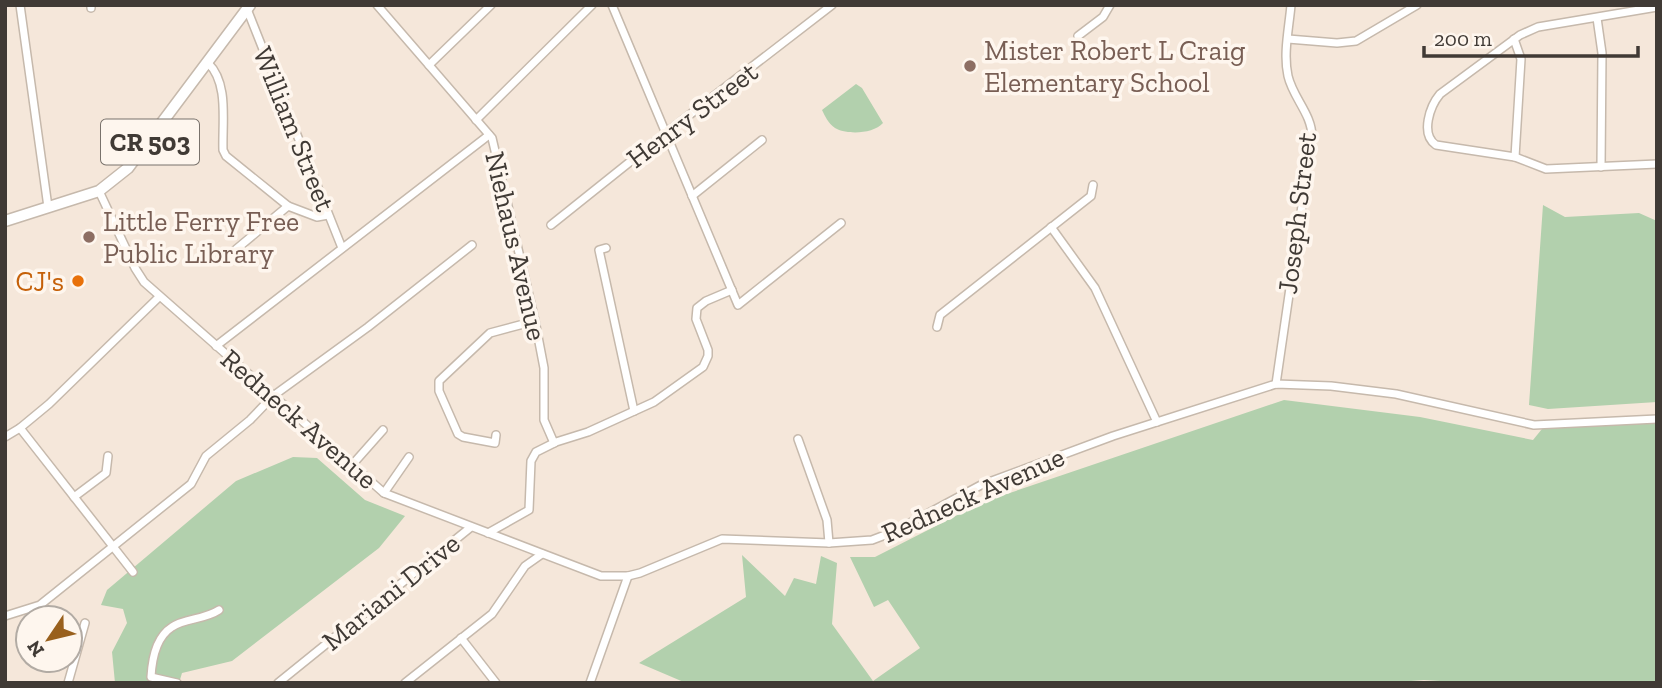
<svg xmlns="http://www.w3.org/2000/svg" width="1662" height="688" viewBox="0 0 1662 688" font-family="'Zilla Slab',serif">
  <style>
    .green { fill: #b2d0ad }
    .lines { fill: none; stroke-linecap: round; stroke-linejoin: round }
    .minor-casing { stroke: #c6b9ac; stroke-width: 10 }
    .major-casing { stroke: #c6b9ac; stroke-width: 13 }
    .minor { stroke: #fff; stroke-width: 7 }
    .major { stroke: #fff; stroke-width: 10 }
    .education-dot { fill: #8d6e63; stroke: #fef6ee; stroke-width: 2.5 }
    .food-dot { fill: #e8710a; stroke: #fef6ee; stroke-width: 2.5 }
    .labels { text-anchor: middle; dominant-baseline: central; stroke-width: 7; stroke-linejoin: round; paint-order: stroke }
    .shield { fill: #fef6ee; stroke: #79726c; stroke-width: 2 }
    .shield-label { font-size: 26px; font-weight: bold; fill: #403a35 }
    .education-label { font-size: 28px; fill: #785e54; stroke: #fef6ee; text-anchor: start }
    .street-label { font-size: 28px; fill: #403a35; stroke: #fef6ee }
    .food-label { font-size: 28px; fill: #c56008; stroke: #fef6ee; text-anchor: end }
  </style>
  <rect width="100%" height="100%" fill="#f5e7da"/>
  <g class="green">
    <path d="M856 84 862 88 883 123C873 134 847 135 835 128 828 123 825 116 822 110Z"/>
    <path d="M1543 205 1565 217 1639 213 1657 221V402L1548 409 1529 405Z"/>
    <path d="M1284 400 1420 417 1533 440 1546 424 1657 416V683H1471L1424 680 1385 683H686L639 663 746 597 742 555 785 596 794 578 816 584 821 556 837 563 832 624 873 681 920 648 888 600 874 607 850 557H875L983 502Z"/>
    <path d="M293 457 317 458 365 500 405 516 379 548 232 661 182 673 179 683H115L112 652 127 623 123 609 101 605 107 590 236 481Z"/>
  </g>
  <g class="lines">
    <g class="minor-casing">
      <g id="minor">
        <path d="M20 5 48 207"/>
        <path d="M91 5V8"/>
        <path d="M377 5 492 138 535 321 544 368V420L554 443"/>
        <path d="M612 5 738 305 841 223"/>
        <path d="M1657 7 1538 27 1520 35 1440 94C1430 106 1420 134 1436 145L1515 157 1546 169 1657 164"/>
        <path d="M247 9 342 248"/>
        <path d="M1597 18 1602 53 1601 167"/>
        <path d="M1078 36 1103 17 1110 5"/>
        <path d="M1288 39 1337 43 1356 41 1417 5"/>
        <path d="M1514 39 1521 59 1515 157"/>
        <path d="M208 63C229 83 222 122 223 150L226 156 288 206"/>
        <path d="M429 65 491 5"/>
        <path d="M476 120 592 5"/>
        <path d="M99 191 135 268 144 282 384 493 601 576H628L640 573 722 539 829 543 872 540 893 532 981 485 1113 436 1276 384 1331 386 1396 394 1534 425 1657 419"/>
        <path d="M692 196 762 140"/>
        <path d="M551 225 666 133 832 5"/>
        <path d="M1051 227 1095 288 1157 422"/>
        <path d="M606 248 599 250 634 411"/>
        <path d="M234 251 288 206 317 217 328 215"/>
        <path d="M937 327 940 315 1091 196 1093 185"/>
        <path d="M216 346 489 135"/>
        <path d="M1276 384 1312 137C1312 114 1293 98 1288 76 1283 54 1289 28 1291 5"/>
        <path d="M20 428 133 572"/>
        <path d="M496 435 495 443 463 437 458 434 439 391V381L490 333 535 321"/>
        <path d="M5 437 20 428 49 404 159 297"/>
        <path d="M798 439 827 520 829 543"/>
        <path d="M352 465 383 430"/>
        <path d="M384 493 409 457"/>
        <path d="M74 497 106 473 108 456"/>
        <path d="M488 533 529 510 531 461 536 452 556 442 588 432 654 402 703 367 708 356V350L696 319 697 308 706 301 732 290"/>
        <path d="M5 616 40 605 191 484 206 456 250 420 273 396 368 327 472 245"/>
        <path d="M461 638 496 683"/>
        <path d="M68 683 85 623"/>
        <path d="M177 683 151 677C152 659 156 637 172 627 185 618 204 620 219 610"/>
        <path d="M278 683 471 527"/>
        <path d="M405 683 492 614 525 566 542 554"/>
        <path d="M590 683 628 576"/>
      </g>
    </g>
    <g class="major-casing">
      <path id="major" d="M5 221 99 191 128 168 250 5"/>
    </g>
    <use href="#minor" class="minor"/>
    <use href="#major" class="major"/>
  </g>
  <g class="education-dot">
    <circle cx="970" cy="66" r="7"/>
    <circle cx="89" cy="237" r="7"/>
  </g>
  <circle class="food-dot" cx="78" cy="281" r="7"/>
  <g class="labels">
    <rect class="shield" x="101" y="119.5" width="98" height="45" rx="5"/>
    <g class="shield-label">
      <text x="150" y="142">CR 503</text>
    </g>
    <g class="education-label">
      <text x="984" y="50">Mister Robert L Craig<tspan x="984" dy="32">Elementary School</tspan></text>
      <text x="103" y="221">Little Ferry Free<tspan x="103" dy="32">Public Library</tspan></text>
    </g>
    <g class="street-label">
      <text transform="translate(692 115) rotate(-37)">Henry Street</text>
      <text transform="translate(294 129) rotate(68)">William Street</text>
      <text transform="translate(1297 213) rotate(-83)">Joseph Street</text>
      <text transform="translate(516 246) rotate(77)">Niehaus Avenue</text>
      <text transform="translate(299 419) rotate(41)">Redneck Avenue</text>
      <text transform="translate(973 495) rotate(-24)">Redneck Avenue</text>
      <text transform="translate(391 592) rotate(-39)">Mariani Drive</text>
    </g>
    <g class="food-label">
      <text x="64" y="281">CJ's</text>
    </g>
  </g>
  <rect width="1662" height="688" fill="none" stroke="#403a35" stroke-width="14"/>
  <g transform="translate(49 639) rotate(235)"><circle r="33" fill="#fef6ee" stroke="#b2aba4" stroke-width="2"/>
  <path d="M0-5L12 26L0 18L-12 26Z" fill="#99601d"/>
  <text y="-10" font-size="19" font-weight="bold" text-anchor="middle" fill="#403a35">N</text>
  </g>
  <path d="M1424 46v10h214v-10" fill="none" stroke="#403a35" stroke-width="3.5"/>
  <text x="1434" y="46" font-size="21" fill="#403a35" stroke="#fef6ee" stroke-width="5" paint-order="stroke">200 m</text>
</svg>
